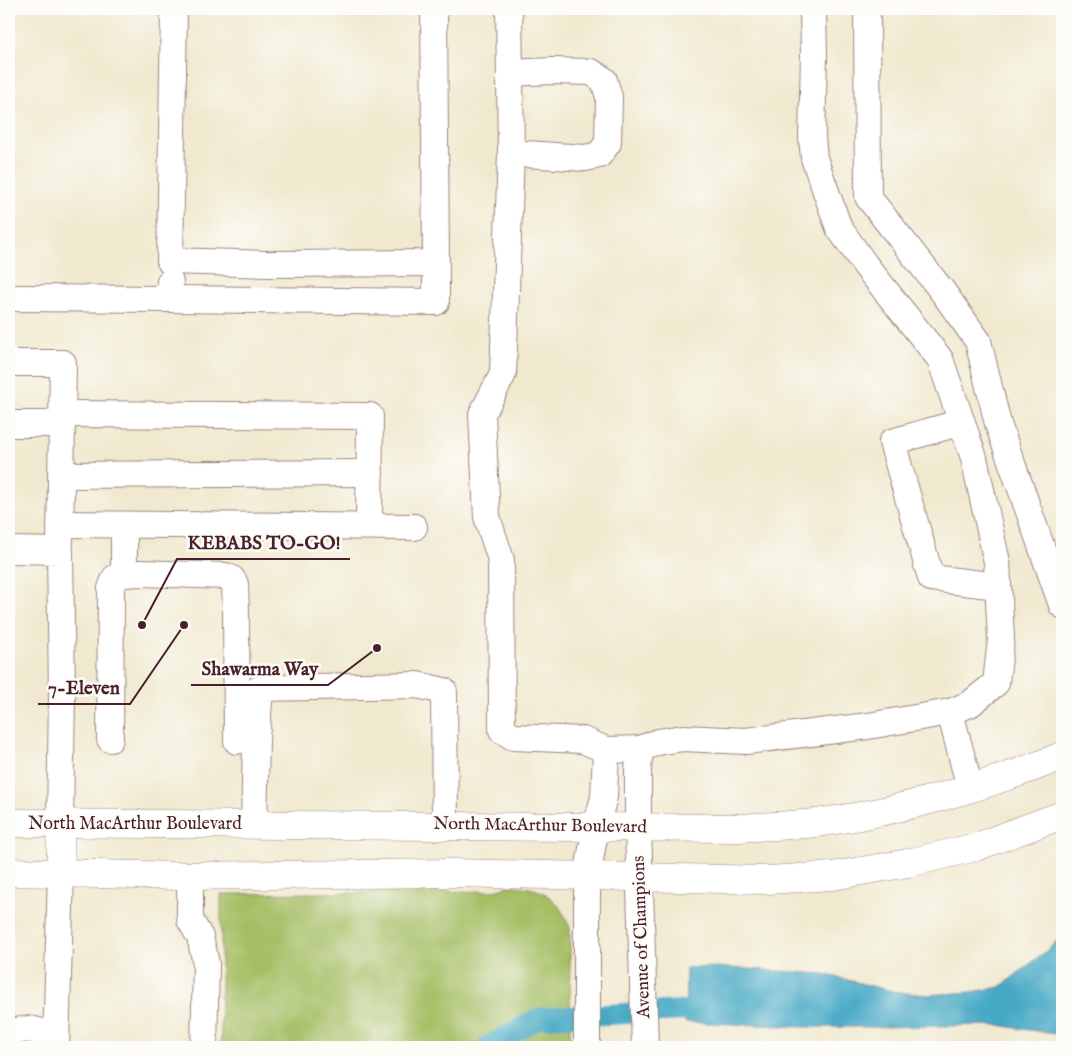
<svg xmlns="http://www.w3.org/2000/svg" width="1071" height="1056" viewBox="0 0 1071 1056" font-family="'IM FELL English',serif">
  <style>
    .green { fill: #a4be64; stroke: #776e48 }
    .water { fill: #45a8c5; stroke: #486478 }
    .lines { fill: none; stroke-linecap: round; stroke-linejoin: round }
    .canal { stroke: #45a8c5; stroke-width: 21 }
    .minor-casing { stroke: #9d847d; stroke-width: 28 }
    .major-casing { stroke: #9d847d; stroke-width: 29 }
    .minor { stroke: #fff; stroke-width: 26 }
    .major { stroke: #fff; stroke-width: 28 }
    .labels { text-anchor: middle; dominant-baseline: central; stroke-width: 5; stroke-linejoin: round; paint-order: stroke }
    .street-label { font-size: 18px; fill: #4a1f2b; stroke: #fdfcf7 }
    .leader { fill: none; stroke: #4a1f2b; stroke-width: 2 }
    .callout-dot { fill: #4a1f2b; stroke: #fdfcf7; stroke-width: 2 }
    .callout-label { font-size: 19px; text-anchor: middle; font-weight: bold; fill: #4a1f2b; stroke: #fdfcf7; stroke-width: 5; stroke-linejoin: round; paint-order: stroke }
  </style>
  <rect width="100%" height="100%" fill="#fdfcf7"/>
  <filter id="ink" filterUnits="userSpaceOnUse"><feTurbulence type="fractalNoise" baseFrequency=".02" numOctaves="2"/><feDisplacementMap in="SourceGraphic" scale="10" xChannelSelector="R" yChannelSelector="G"/><feConvolveMatrix kernelMatrix="1 2 1 2 8 2 1 2 1" color-interpolation-filters="sRGB"/></filter>
  <filter id="wash" filterUnits="userSpaceOnUse"><feTurbulence type="fractalNoise" baseFrequency=".0096" numOctaves="4" result="noise"/><feDisplacementMap in="SourceGraphic" scale="20" xChannelSelector="R" yChannelSelector="G"/><feGaussianBlur stdDeviation="1.12" result="paint"/><feColorMatrix in="noise" values="0 0 0 0 0 0 0 0 0 0 0 0 0 0 0 0 0 1.4 0 .05"/><feComposite in="paint" operator="in"/></filter>
  <g filter="url(#wash)">
    <rect width="100%" height="100%" fill="#f0e9cf"/>
    <path class="green" d="M508 886C542 886 558 897 570 928V1047H221V894L492 891Z"/>
    <path class="water" d="M1062 936V1035L997 1025 878 1027H804L685 1022 686 968 716 967 824 974 892 991 927 995 971 992 1000 987 1045 952Z"/>
    <g class="lines">
      <path class="canal" d="M487 1047 539 1018 713 1009"/>
    </g>
  </g>
  <g filter="url(#ink)">
    <g class="lines">
      <g class="minor-casing">
        <g id="minor">
          <path d="M174 9 170 261 267 264 436 263 434 9"/>
          <path d="M509 9 511 153 503 374 482 414 487 517 501 560 502 730 513 737 583 740 606 750 640 749 658 742 683 738 746 741 868 726 950 712 970 704 996 683 1001 639 997 562 974 458 940 359 866 266 839 228 814 158 812 138 814 55 813 9"/>
          <path d="M867 9 868 197 943 292 978 341 998 424 1062 605"/>
          <path d="M510 73 552 71 591 72 604 80 609 97 608 143 599 155 585 158 511 153"/>
          <path d="M9 298 170 299V282"/>
          <path d="M170 299 436 302V263"/>
          <path d="M9 363H63L60 542"/>
          <path d="M62 414 370 416 369 526"/>
          <path d="M962 422 892 442 931 578 998 586"/>
          <path d="M9 424H62"/>
          <path d="M61 475 370 473"/>
          <path d="M60 524 414 527"/>
          <path d="M124 525V574"/>
          <path d="M9 550 60 551 62 695 60 823"/>
          <path d="M950 712 970 788"/>
          <path d="M110 739 111 588 115 578 124 574 141 573 226 576 232 579 235 584 236 612 237 741"/>
          <path d="M640 749 638 770V827L645 1047"/>
          <path d="M254 825 256 741 260 688 417 685 444 691 445 825"/>
          <path d="M190 876V920L200 937 206 963 204 1047"/>
          <path d="M9 1034C28 1025 45 1029 56 1047"/>
          <path d="M56 1046 61 873"/>
          <path d="M587 1047V876L596 827 604 797 606 750"/>
        </g>
      </g>
      <g class="major-casing">
        <g id="major">
          <path d="M9 823 739 828C764 826 790 826 815 823 895 813 988 786 1062 756"/>
          <path d="M60 823 61 873"/>
          <path d="M9 872 181 876 454 873 768 880 832 876 908 863 976 847 1062 815"/>
        </g>
      </g>
      <use href="#minor" class="minor"/>
      <use href="#major" class="major"/>
    </g>
  </g>
  <g class="labels">
    <g class="street-label">
      <text x="135" y="824">North MacArthur Boulevard</text>
      <text transform="translate(540 826) rotate(1)">North MacArthur Boulevard</text>
      <text transform="translate(642 937) rotate(-92)">Avenue of Champions</text>
    </g>
  </g>
  <path class="leader" d="M142 625L177 559H350M377 648L328 685H191M184 625L130 704H38"/>
  <g class="callout-dot">
    <circle cx="142" cy="625" r="5"/>
    <circle cx="377" cy="648" r="5"/>
    <circle cx="184" cy="625" r="5"/>
  </g>
  <g class="callout-label">
    <text x="264" y="549">KEBABS TO-GO!</text>
    <text x="260" y="675">Shawarma Way</text>
    <text x="84" y="694">7-Eleven</text>
  </g>
  <rect width="1071" height="1056" fill="none" stroke="#fdfcf7" stroke-width="30"/>
</svg>
